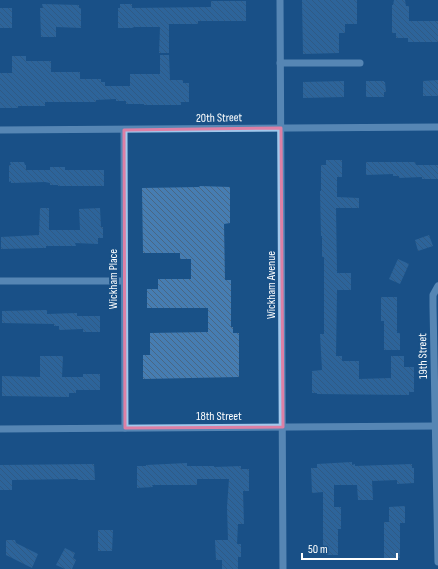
<svg xmlns="http://www.w3.org/2000/svg" width="438" height="569" viewBox="0 0 438 569" font-family="'Sofia Sans Condensed',sans-serif">
  <style>
    .building { fill: url(#building-back-hatch) }
    .lines { fill: none; stroke-linecap: round; stroke-linejoin: round }
    .minor { stroke: #a1c8ec; stroke-width: 7 }
    .marked { fill: none; stroke: #dd80a5; stroke-width: 3; stroke-linejoin: round }
    .labels { text-anchor: middle; dominant-baseline: central; stroke-width: 4; stroke-linejoin: round; paint-order: stroke }
    .street-label { font-size: 12px; fill: #fff; stroke: #195187 }
  </style>
  <defs>
    <pattern id="building-back-hatch" width="6" height="6" patternUnits="userSpaceOnUse"><rect width="6" height="6" fill="#467db2"/><path d="M-1 5l2 2M0 0l6 6M5-1l2 2" fill="none" stroke="#496784"/></pattern>
  </defs>
  <rect width="100%" height="100%" fill="#195187"/>
  <g class="building">
    <path d="M302 0H357V24H345V33H339V53L303 54Z"/>
    <path d="M394 0H405L406 6H409V21H438V42H408V38H396V33H392V5H393Z"/>
    <path d="M211 1H246V21H198V24H169V53H159L160 27H134L132 28H118V8H120V4H132V8L211 7Z"/>
    <path d="M42 4 79 5V8H81V28L56 27V37H41L40 8H43Z"/>
    <rect x="0" y="8" width="12" height="20"/>
    <path d="M160 55H169L170 80H183V83H189V102H181V105H144V104H126V101H116V99L96 100V102H45V106H18V108H0V73H12V56H26V61H51V72H80V79H101V82H105V86H130V74H160Z"/>
    <path d="M438 80V96H423V81Z"/>
    <path d="M344 81V97L303 98V82Z"/>
    <path d="M366 81H384V82H385L386 92H384V97H366Z"/>
    <path d="M326 160H342V177H337V197L359 198V208H336L337 273H351V290H337L336 356H342V361H359V379L391 378V356H404V367H414V392H409V395L317 394V393H312V371L322 370 320 334H324V257H322V236H321L320 191H321V165H326Z"/>
    <path d="M10 162H24L25 165H26V170H50V167H65V170H104V186H58V185H50V183L45 182 11 183V181L9 182V165H11Z"/>
    <path d="M366 162H415L416 165H438V179H422V177L399 178V176H393V174L366 175Z"/>
    <path d="M199 186 230 187V223L224 224 225 280H231V327H233V333H239V377L143 379V355H150V333L208 332V308H147V289H158V279H191V259H180V253H143L142 188 200 187Z"/>
    <path d="M40 208H49V230H80L79 209 100 208 101 227H103V238H98V244L75 243 76 246H46V248H41L1 249V237L39 235Z"/>
    <path d="M429 235 433 246 418 251 415 240Z"/>
    <path d="M398 259 409 264 400 284 389 279Z"/>
    <path d="M381 297H397V333H400V350H384V321H381Z"/>
    <path d="M47 310V314L77 313V316H100V332H83V329L59 330V326H54V324L2 323V311Z"/>
    <path d="M40 356H63L62 377H83V374H100V390H76V393H69V397L2 396V376L40 377Z"/>
    <path d="M352 462V465L355 464V466L412 464V468H414V483L397 484V480L372 481 373 500H358L357 485H334V507H341V529H338V555H326V547H323V492L312 493 311 468H317V464Z"/>
    <path d="M187 463V466H214V467L241 466V469H249V491H243L244 524H238L237 544H241V557H238V569H222V560H216L215 540H228L227 507 229 479H197V485H152L153 487 137 488V466H146V465Z"/>
    <path d="M94 464 95 480H78V479L12 480V490H0V465Z"/>
    <path d="M405 506V523H400V558H384V522H389V507Z"/>
    <path d="M98 530H113L112 551H98Z"/>
    <path d="M6 540H15L16 543 38 554 32 568 6 555Z"/>
    <path d="M65 548 75 553 73 558 76 560 72 569H65L56 565Z"/>
  </g>
  <g class="lines">
    <g class="minor">
      <path d="M280 0 283 569"/>
      <path d="M280 63H360"/>
      <path d="M0 130 438 127"/>
      <path d="M124 130 125 428"/>
      <path d="M0 281H124"/>
      <path d="M438 286 433 295V306L438 562"/>
      <path d="M0 429 438 426"/>
    </g>
  </g>
  <path d="M0 0H438V569H0ZM281 128 283 427 125 428 124 130Z" fill="#195187" fill-opacity=".55" fill-rule="evenodd"/>
  <path class="marked" d="M281 128 283 427 125 428 124 130Z"/>
  <g class="labels">
    <g class="street-label">
      <text transform="translate(219 118) rotate(-1)">20th Street</text>
      <text transform="translate(113 279) rotate(-90)">Wickham Place</text>
      <text transform="translate(271 285) rotate(-90)">Wickham Avenue</text>
      <text transform="translate(423 356) rotate(-91)">19th Street</text>
      <text x="219" y="416">18th Street</text>
    </g>
  </g>
  <path d="M302 553v6h95v-6" fill="none" stroke="#ffffff" stroke-width="2"/>
  <text x="308" y="553" font-size="12" fill="#ffffff" stroke="#195187" stroke-width="3" paint-order="stroke">50 m</text>
</svg>
